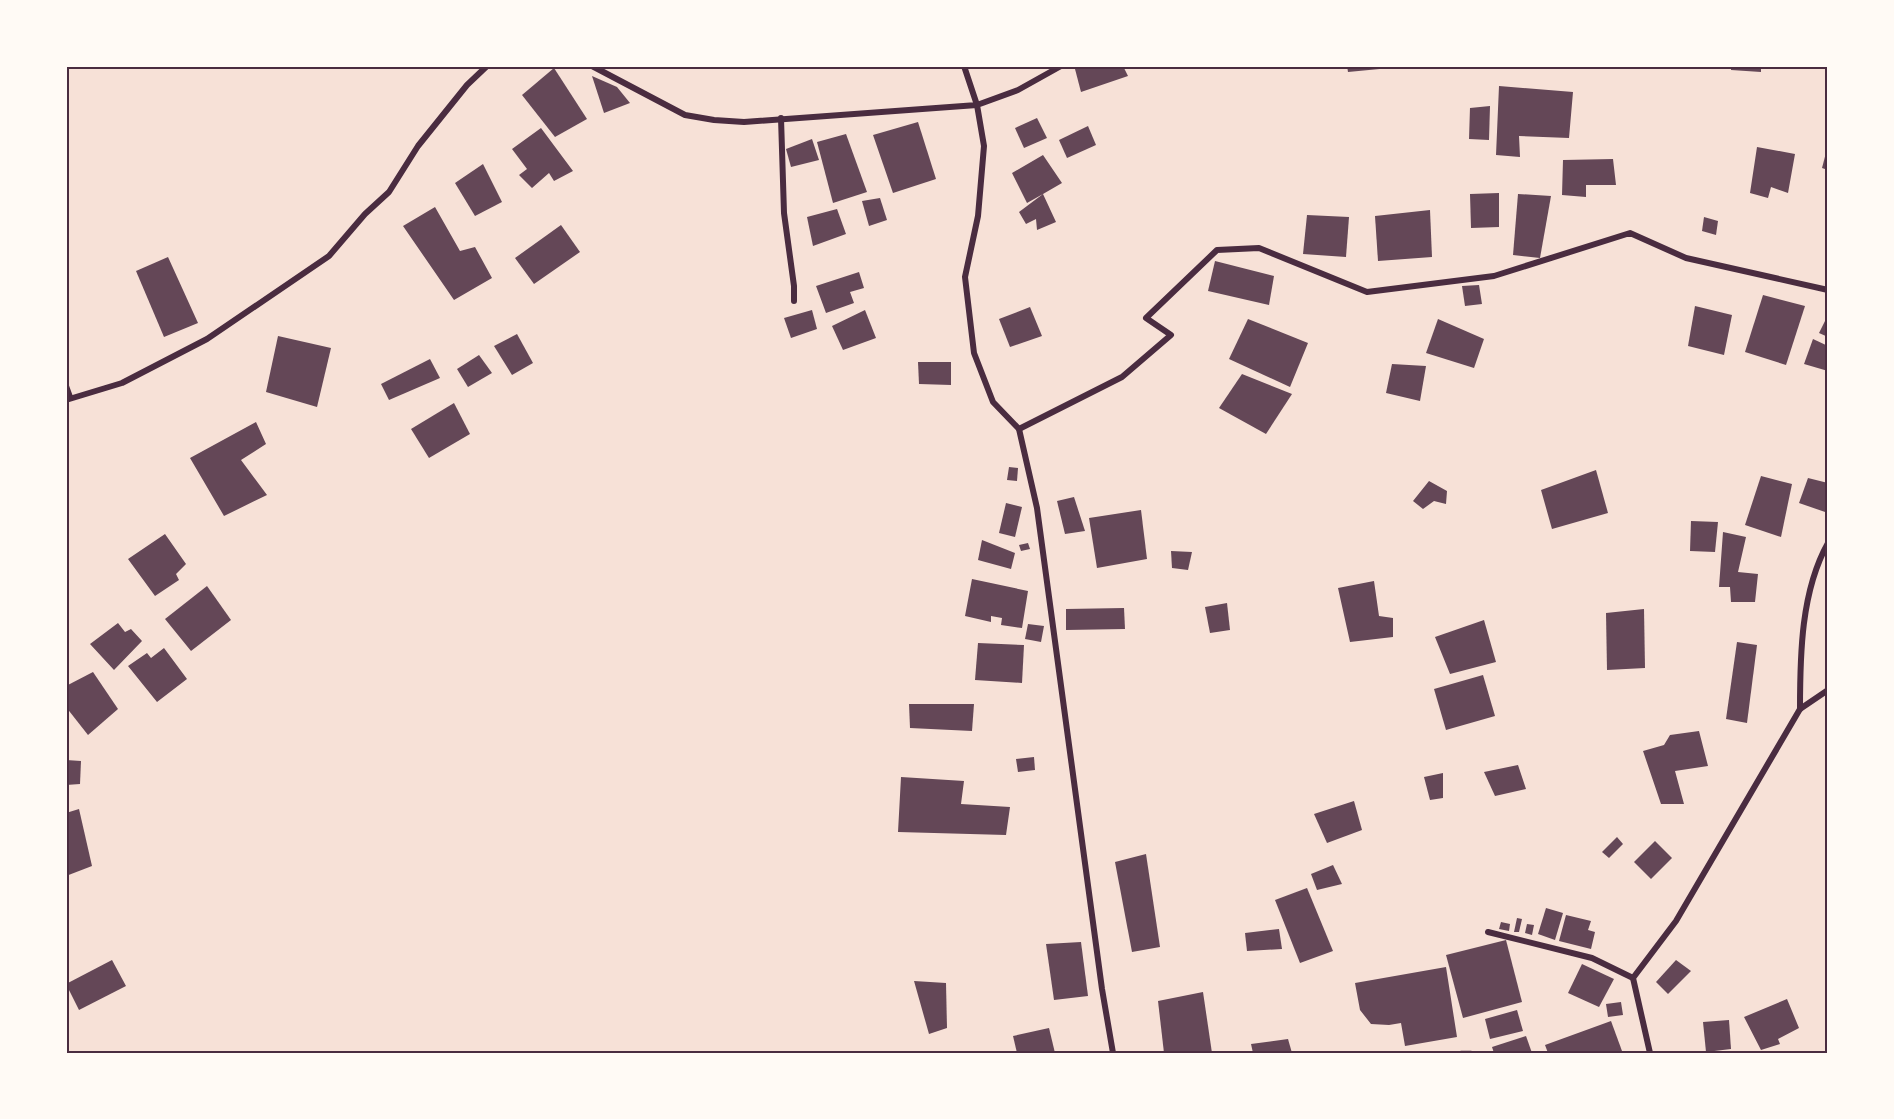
<svg xmlns="http://www.w3.org/2000/svg" width="1894" height="1119" viewBox="0 0 1894 1119" font-family="'PT Sans Narrow',sans-serif">
  <style>
    .building { fill: #644757 }
    .lines { fill: none; stroke-linecap: round; stroke-linejoin: round }
    .service { stroke: #4a2c40; stroke-width: 4.5 }
    .minor { stroke: #4a2c40; stroke-width: 6 }
    .neatline { fill: none; stroke: #4a2c40; stroke-width: 2 }
  </style>
  <rect width="100%" height="100%" fill="#f7e1d7"/>
  <g class="building">
    <path d="M1083 66H1123L1128 76 1081 92 1075 69Z"/>
    <path d="M1347 66H1390V68L1348 72Z"/>
    <path d="M1731 66H1761V72L1731 70Z"/>
    <path d="M554 68 587 119 555 137 522 95Z"/>
    <path d="M592 76 617 87 630 103 604 113Z"/>
    <path d="M1499 86 1573 92 1569 138 1519 136 1520 157 1496 155Z"/>
    <path d="M1490 106 1489 140 1469 139 1470 108Z"/>
    <path d="M1037 118 1047 138 1024 148 1015 128Z"/>
    <path d="M918 122 936 179 893 193 873 135Z"/>
    <path d="M1088 126 1096 145 1067 158 1059 140Z"/>
    <path d="M541 128 573 171 554 181 549 173 532 188 519 175 527 169 512 149Z"/>
    <path d="M846 134 867 192 833 203 817 142Z"/>
    <path d="M812 139 819 160 791 167 786 149Z"/>
    <path d="M1757 147 1795 154 1788 193 1771 187 1768 198 1750 193Z"/>
    <path d="M1827 149H1828V170L1822 168Z"/>
    <path d="M1043 155 1062 183 1043 194 1056 222 1037 230 1036 219 1026 224 1019 212 1043 194 1027 203 1012 173Z"/>
    <path d="M1613 159 1616 185H1586V197L1562 195 1563 160Z"/>
    <path d="M483 164 502 202 475 216 455 183Z"/>
    <path d="M1499 193V227L1471 228 1470 194Z"/>
    <path d="M1518 194 1551 196 1540 258 1513 255Z"/>
    <path d="M880 198 887 220 869 226 862 201Z"/>
    <path d="M435 207 460 251 475 247 492 278 454 300 403 226Z"/>
    <path d="M837 209 846 234 813 246 807 217Z"/>
    <path d="M1430 210 1432 257 1378 261 1375 216Z"/>
    <path d="M1307 215 1349 217 1346 257 1303 254Z"/>
    <path d="M1704 217 1718 221 1716 235 1702 231Z"/>
    <path d="M561 225 580 252 534 284 515 258Z"/>
    <path d="M168 257 198 323 164 337 136 271Z"/>
    <path d="M1215 261 1274 276 1269 305 1208 291Z"/>
    <path d="M859 272 864 288 850 292 854 303 826 313 816 286Z"/>
    <path d="M1479 285 1482 304 1465 306 1462 286Z"/>
    <path d="M1763 295 1805 306 1786 365 1745 352Z"/>
    <path d="M1695 306 1732 315 1724 355 1688 346Z"/>
    <path d="M1030 307 1042 336 1010 347 999 319Z"/>
    <path d="M812 310 817 329 791 338 784 318Z"/>
    <path d="M865 310 876 338 843 350 832 326Z"/>
    <path d="M1828 315V337L1819 333Z"/>
    <path d="M1248 319 1308 343 1290 387 1229 359Z"/>
    <path d="M1438 319 1484 339 1474 368 1426 353Z"/>
    <path d="M517 334 533 363 512 375 494 346Z"/>
    <path d="M278 336 331 348 317 407 266 392Z"/>
    <path d="M1813 339 1828 346V371L1804 364Z"/>
    <path d="M479 355 492 373 468 387 457 369Z"/>
    <path d="M430 359 440 378 389 400 381 384Z"/>
    <path d="M918 362H951V385L919 384Z"/>
    <path d="M1392 364 1426 366 1420 401 1386 393Z"/>
    <path d="M1242 374 1292 394 1266 434 1219 408Z"/>
    <path d="M454 403 470 434 429 458 411 429Z"/>
    <path d="M256 422 266 444 241 460 267 495 224 516 190 458Z"/>
    <path d="M1009 467 1018 468 1017 481 1007 480Z"/>
    <path d="M1596 470 1608 513 1552 529 1541 490Z"/>
    <path d="M1761 476 1792 484 1781 537 1745 525Z"/>
    <path d="M1808 478 1828 483V513L1799 503Z"/>
    <path d="M1429 481 1447 491 1446 504 1434 501 1423 509 1413 501Z"/>
    <path d="M1074 497 1085 531 1065 534 1057 501Z"/>
    <path d="M1006 503 1022 507 1015 537 999 533Z"/>
    <path d="M1141 510 1147 559 1097 568 1089 518Z"/>
    <path d="M1691 521 1718 522 1715 552 1690 551Z"/>
    <path d="M1723 532 1746 537 1738 572 1758 574 1755 602H1731L1730 587H1719Z"/>
    <path d="M165 534 186 564 176 574 179 580 155 596 128 559Z"/>
    <path d="M982 540 1015 553 1011 569 978 560Z"/>
    <path d="M1028 543 1030 549 1021 551 1019 545Z"/>
    <path d="M1171 551 1192 552 1188 570 1172 568Z"/>
    <path d="M972 579 1028 591 1022 628 1001 625 1002 618 991 616V622L965 616Z"/>
    <path d="M1374 581 1379 616 1393 618V637L1350 642 1338 588Z"/>
    <path d="M207 586 231 620 191 651 165 619Z"/>
    <path d="M1227 603 1230 630 1210 633 1205 607Z"/>
    <path d="M1124 608 1125 629 1066 630V609Z"/>
    <path d="M1644 609 1645 668 1607 670 1606 613Z"/>
    <path d="M1484 620 1496 662 1450 674 1435 637Z"/>
    <path d="M118 623 125 632 131 629 142 641 114 670 90 644Z"/>
    <path d="M1028 624 1044 626 1041 642 1025 639Z"/>
    <path d="M1737 642 1757 645 1747 723 1726 719Z"/>
    <path d="M978 643 1024 645 1022 683 975 680Z"/>
    <path d="M164 648 187 679 157 702 128 666 147 653 151 658Z"/>
    <path d="M93 672 118 709 88 735 66 707V686Z"/>
    <path d="M1483 675 1495 716 1446 730 1434 689Z"/>
    <path d="M909 704H974L972 731 910 728Z"/>
    <path d="M1699 731 1708 766 1675 771 1684 804H1661L1643 751 1664 745 1670 735Z"/>
    <path d="M1034 757 1035 770 1018 772 1016 759Z"/>
    <path d="M66 760 81 761 80 784 66 785Z"/>
    <path d="M1518 765 1526 789 1495 796 1484 772Z"/>
    <path d="M1443 773V798L1430 800 1424 777Z"/>
    <path d="M901 777 964 781 961 804 1010 807 1006 835 898 832Z"/>
    <path d="M1354 801 1362 830 1327 843 1314 814Z"/>
    <path d="M79 809 92 866 66 876V813Z"/>
    <path d="M1617 837 1623 844 1609 858 1602 852Z"/>
    <path d="M1655 841 1672 858 1651 879 1634 862Z"/>
    <path d="M1146 854 1160 947 1132 952 1115 862Z"/>
    <path d="M1333 865 1342 884 1317 890 1311 874Z"/>
    <path d="M1307 888 1333 951 1300 963 1275 900Z"/>
    <path d="M1546 908 1563 913 1555 940 1538 934Z"/>
    <path d="M1566 915 1591 921 1588 930 1595 932 1591 949 1559 941Z"/>
    <path d="M1517 918 1522 919 1519 932H1514Z"/>
    <path d="M1501 922 1510 924 1509 931 1499 929Z"/>
    <path d="M1527 924 1534 925 1532 935 1525 933Z"/>
    <path d="M1279 929 1282 949 1247 951 1245 933Z"/>
    <path d="M1506 940 1522 1002 1463 1018 1446 955Z"/>
    <path d="M1081 942 1088 996 1054 1000 1046 944Z"/>
    <path d="M112 960 126 986 79 1010 66 984Z"/>
    <path d="M1676 960 1691 971 1668 994 1656 982Z"/>
    <path d="M1582 964 1614 979 1599 1007 1568 993Z"/>
    <path d="M1446 967 1457 1037 1405 1046 1401 1023 1389 1025 1371 1024 1360 1010 1355 983Z"/>
    <path d="M914 981 946 983 947 1028 929 1034Z"/>
    <path d="M1203 992 1212 1053H1164L1158 1001Z"/>
    <path d="M1787 999 1799 1028 1778 1039 1780 1044 1761 1050 1744 1017Z"/>
    <path d="M1621 1002 1623 1015 1608 1017 1606 1004Z"/>
    <path d="M1517 1010 1523 1031 1490 1039 1485 1019Z"/>
    <path d="M1729 1020 1731 1049 1706 1052 1703 1022Z"/>
    <path d="M1611 1021 1622 1051 1616 1053H1548L1545 1045Z"/>
    <path d="M1049 1028 1055 1053H1017L1013 1036Z"/>
    <path d="M1526 1036 1532 1053H1494L1492 1047Z"/>
    <path d="M1288 1039 1292 1053H1253L1251 1044Z"/>
  </g>
  <g class="lines">
    <path class="service" d="M1461 1053H1471"/>
    <g class="minor">
      <path d="M592 66 685 115 714 120 744 122 977 105 964 66"/>
      <path d="M1061 66 1018 90 977 105 984 146 978 216 965 277 974 353 993 402 1019 429 1037 508 1102 989 1113 1053"/>
      <path d="M781 118 784 213 794 286V301"/>
      <path d="M66 386 70 397"/>
      <path d="M66 400 122 383 207 339 329 256 365 214 389 192 418 146 467 85 487 66"/>
      <path d="M1019 429 1122 377 1171 335 1146 318 1217 250 1259 248 1367 292 1494 276 1630 233 1686 258 1828 290"/>
      <path d="M1800 709C1800 655 1801 591 1828 543"/>
      <path d="M1488 932 1592 958 1633 978"/>
      <path d="M1650 1053 1633 978 1676 921 1800 709 1828 690"/>
    </g>
  </g>
  <rect width="1894" height="1119" fill="none" stroke="#fffaf5" stroke-width="135"/>
  <rect x="68" y="68" width="1758" height="984" class="neatline"/>
</svg>
